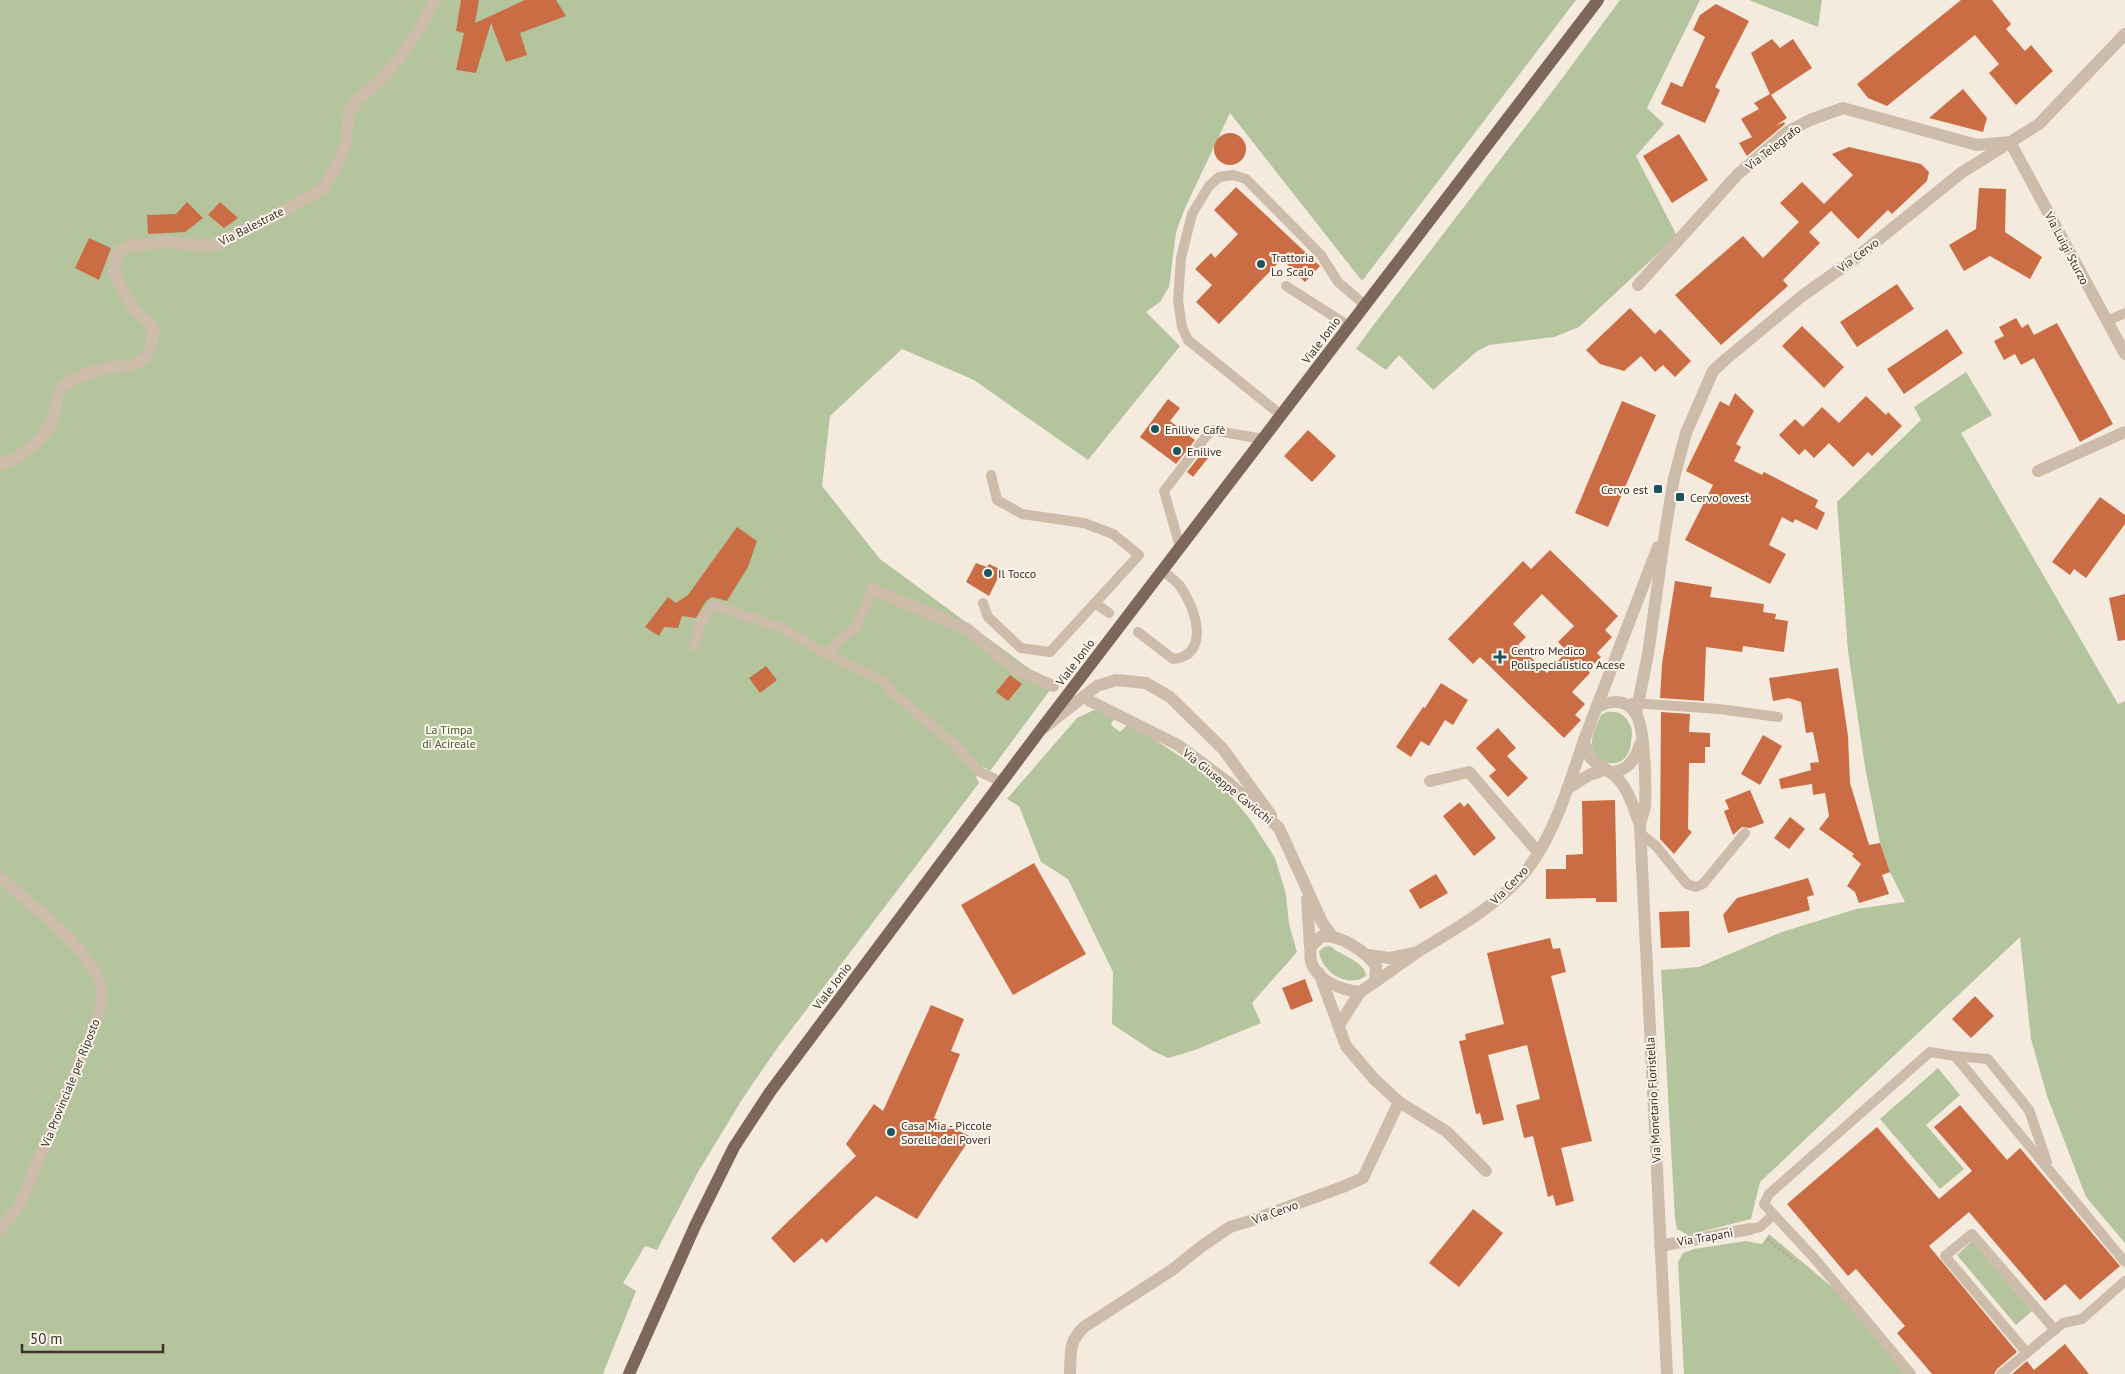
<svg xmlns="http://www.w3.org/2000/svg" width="2125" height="1374" viewBox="0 0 2125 1374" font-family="'PT Sans',sans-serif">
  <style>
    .green { fill: #b4c49d }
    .building { fill: #cb6d44; fill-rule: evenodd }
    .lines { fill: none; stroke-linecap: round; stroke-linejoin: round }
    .path { stroke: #b9a693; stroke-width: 3; stroke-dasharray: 2.5 2.5; stroke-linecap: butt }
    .service { stroke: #cdbca9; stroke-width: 10 }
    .pedestrian { stroke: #cdbca9; stroke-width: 12 }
    .minor { stroke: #cdbca9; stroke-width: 12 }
    .tertiary { stroke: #cdbca9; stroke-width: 12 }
    .primary { stroke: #7c675a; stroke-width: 12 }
    .poi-dot { fill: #1c555e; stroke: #fbf5eb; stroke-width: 2 }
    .labels { text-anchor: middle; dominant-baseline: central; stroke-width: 4; stroke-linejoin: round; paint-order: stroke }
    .street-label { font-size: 12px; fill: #3a2f29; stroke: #fbf5eb }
    .poi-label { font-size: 12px; fill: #3a2f29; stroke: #fbf5eb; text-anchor: start }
    .park-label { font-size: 12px; fill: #46592c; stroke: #fbf5eb }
  </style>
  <rect width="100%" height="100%" fill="#f4ebde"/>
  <g class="green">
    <path d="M0 0H1576L1362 281 1230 113 1185 208 1176 232 1169 287 1160 302 1146 312 1180 346 1088 460 974 380 902 349 830 416 822 486 880 559 1053 686 990 771 983 767 976 777 979 783 778 1047 743 1098 698 1172 657 1250 645 1246 623 1283 636 1291 603 1374H0Z"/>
    <path d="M1620 0H1700L1647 108 1664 124 1636 156 1677 236 1579 327 1554 337 1489 345 1476 352 1433 390 1399 355 1386 370 1356 349 1372 327 1555 88Z"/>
    <path d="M1749 0H1822L1818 27Z"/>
    <path d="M1966 372 1992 415 1961 433 2118 704 2125 701V1243L2086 1197 2047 1096 2031 1039 2020 937 1760 1182 1751 1219 1688 1235 1677 1229 1675 1219 1661 970 1699 967 1782 932 1856 909 1905 902 1890 872 1880 843 1865 767 1848 651 1837 502 1921 420 1914 407Z"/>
    <path d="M1094 710 1115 717 1111 725 1120 732 1129 723 1198 768 1229 794 1250 819 1275 858 1286 894 1289 924 1297 952 1252 1003 1261 1023 1195 1050 1168 1058 1153 1051 1112 1024 1113 972 1068 879 1041 862 1019 806 1007 799 1077 718Z"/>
    <path d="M1607 712C1616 711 1624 713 1629 723 1633 729 1632 735 1631 742 1629 774 1590 767 1592 741 1592 733 1598 723 1601 715Z"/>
    <path d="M1330 946C1341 956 1365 961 1366 976 1348 989 1321 972 1319 951L1324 947Z"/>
    <path d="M1938 1068 1960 1095 1926 1125 1964 1169 1940 1189 1880 1119Z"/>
    <path d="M1769 1234 1838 1292 1905 1374H1684L1678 1262 1683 1253 1694 1249 1746 1241 1762 1244Z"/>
    <path d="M1972 1241 2032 1311 2016 1325 1957 1255Z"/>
  </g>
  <g class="building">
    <path d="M461 0H479L475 23 525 0H556L566 16 520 33 527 55 506 62 491 23 476 73 456 70 464 33 456 31Z"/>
    <path d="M1961 0H1992L2011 24 2006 29 2025 51 2031 45 2053 71 2016 105 1989 73 1999 64 1975 35 1887 106 1868 98 1857 84Z"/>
    <path d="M1716 4 1749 21 1715 87 1720 90 1705 123 1661 104 1671 82 1682 87 1705 37 1693 30 1700 15Z"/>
    <path d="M1772 39 1780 48 1793 39 1812 68 1771 95 1787 118 1775 126 1784 122 1785 124 1747 156 1739 143 1752 137 1741 119 1759 109 1754 103 1770 94 1751 53Z"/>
    <path d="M1963 89 1987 118 1983 132 1929 118Z"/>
    <circle cx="1230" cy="149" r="16"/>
    <path d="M1679 134 1708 180 1672 203 1643 156Z"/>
    <path d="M1849 147 1921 164 1929 172 1927 181 1892 214 1888 210 1858 239 1831 211 1809 232 1820 243 1783 280 1788 286 1721 345 1675 295 1743 236 1763 258 1799 222 1780 203 1802 182 1824 204 1853 175 1832 154Z"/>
    <path d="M1236 187 1320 266 1305 282 1282 259 1219 324 1196 302 1212 285 1195 269 1211 253 1215 258 1238 234 1214 210Z"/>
    <path d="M1979 188 2006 189 2005 232 2042 257 2030 279 1990 256 1964 271 1949 245 1976 229Z"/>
    <path d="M187 202 203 218 185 232 148 234 147 215 176 214Z"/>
    <path d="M220 202 238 218 224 228 208 215Z"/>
    <path d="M89 238 111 248 99 280 75 268Z"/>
    <path d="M1897 284 1914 309 1857 347 1840 322Z"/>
    <path d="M1630 308 1655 334 1660 329 1691 361 1675 377 1663 365 1655 372 1641 356 1624 371 1600 364 1586 350Z"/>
    <path d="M2016 318 2022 328 2028 324 2034 335 2057 323 2113 424 2080 442 2034 358 2021 365 2015 354 2004 360 1994 341 2004 336 1999 327Z"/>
    <path d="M1802 326 1844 367 1824 388 1782 346Z"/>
    <path d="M1947 329 1963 353 1904 394 1887 369Z"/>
    <path d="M1735 393 1754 411 1736 444 1741 447 1734 461 1762 475 1764 472 1818 500 1815 507 1825 513 1817 530 1795 519 1793 523 1782 517 1769 545 1786 554 1770 584 1685 540 1713 485 1686 471 1720 401 1729 406Z"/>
    <path d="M1866 396 1886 415 1888 412 1902 426 1872 456 1868 452 1853 467 1829 443 1814 458 1805 449 1799 455 1779 435 1795 419 1803 427 1822 407 1839 423Z"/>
    <path d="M1168 399 1180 408 1170 421 1195 440 1176 464 1140 437Z"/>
    <path d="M1622 401 1656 415 1608 527 1575 513Z"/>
    <path d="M1308 430 1336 456 1312 482 1284 456Z"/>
    <path d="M1206 448 1212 453 1193 477 1187 472Z"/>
    <path d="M2100 497 2125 515V524L2086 578 2074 569 2070 575 2052 562Z"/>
    <path d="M737 527 757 541 748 567 727 601 712 597 706 601 696 618 682 616 678 628 664 627 659 636 645 627 668 597 676 603 688 595Z"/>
    <path d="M1550 550 1618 616 1605 630 1612 637 1597 653 1601 657 1588 670 1590 673 1572 692 1585 704 1575 715 1581 720 1564 738 1480 657 1473 664 1448 639 1523 561 1531 569ZM1542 594 1574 626 1558 642 1567 651 1547 673 1518 645 1526 637 1513 624Z"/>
    <path d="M976 563 987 567 989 564 1002 570 989 596 966 582Z"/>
    <path d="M1675 581 1712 587 1710 597 1764 604 1763 612 1776 614 1775 619 1788 621 1784 652 1743 646 1742 652 1706 647 1704 701 1660 698 1662 664Z"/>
    <path d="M2125 594V640L2118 641 2109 598Z"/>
    <path d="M766 666 777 680 760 693 749 678Z"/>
    <path d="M1838 668 1848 736 1850 783 1869 845 1880 843 1890 872 1882 875 1889 894 1859 903 1855 892 1847 886 1861 864 1852 856 1854 854 1819 829 1829 816 1825 793 1813 795 1812 784 1781 789 1779 779 1811 770 1810 763 1819 762 1813 732 1806 733 1801 702 1789 698 1773 701 1769 678Z"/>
    <path d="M1010 675 1022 684 1008 701 996 692Z"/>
    <path d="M1441 683 1468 700 1453 725 1445 720 1429 746 1421 741 1411 757 1396 747 1423 707 1425 708Z"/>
    <path d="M1661 712 1690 714 1689 732 1710 733V747H1705V763H1689L1688 829 1692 832 1674 854 1660 839Z"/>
    <path d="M1498 728 1516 748 1507 756 1528 778 1508 797 1489 776 1496 770 1476 748Z"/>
    <path d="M1763 735 1782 746 1760 785 1741 774Z"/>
    <path d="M1750 790 1764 823 1750 828 1742 827 1733 835 1724 811 1729 809 1725 800Z"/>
    <path d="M1615 800 1617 902H1596V898L1546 899V869H1566V855L1583 854 1582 801Z"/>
    <path d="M1460 802 1464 807 1468 803 1496 838 1474 856 1443 816Z"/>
    <path d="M1790 817 1805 829 1789 849 1774 838Z"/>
    <path d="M1034 863 1086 954 1013 995 961 905Z"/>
    <path d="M1436 874 1448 893 1420 909 1409 890Z"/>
    <path d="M1808 878 1814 895 1807 897 1810 910 1728 933 1723 915 1737 898Z"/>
    <path d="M1689 911 1690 947 1661 948 1659 912Z"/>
    <path d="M1550 938 1553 949 1560 948 1566 972 1551 976 1592 1141 1561 1148 1574 1201 1556 1206 1553 1195 1548 1197 1533 1136 1524 1138 1516 1105 1540 1099 1527 1045 1488 1055 1504 1120 1483 1125 1480 1113 1476 1114 1459 1041 1466 1040 1465 1034 1504 1024 1487 953Z"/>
    <path d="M1305 979 1313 1001 1291 1010 1282 988Z"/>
    <path d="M1975 996 1994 1016 1971 1038 1952 1019Z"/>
    <path d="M931 1005 964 1019 951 1051 960 1054 934 1118 971 1137 917 1219 876 1196 826 1243 822 1238 794 1263 771 1238 856 1156 846 1144 874 1104 883 1111Z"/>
    <path d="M1960 1105 2007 1160 2020 1148 2120 1266 2080 1300 2065 1284 2045 1301 1969 1212 1929 1246 2017 1352 1997 1369 1994 1374H1932L1897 1333 1905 1326 1856 1269 1848 1276 1787 1204 1877 1127 1939 1199 1972 1171 1934 1127Z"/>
    <path d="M1473 1209 1503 1233 1459 1287 1429 1263Z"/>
    <path d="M2065 1344 2089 1374H2012L2027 1361 2034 1370Z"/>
  </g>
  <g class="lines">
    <path class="path" d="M1767 1239 1796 1262"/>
    <g class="service">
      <path d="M1286 286 1349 326"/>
      <path d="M2107 321 2125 313"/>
      <path d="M1281 415 1188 340 1182 327 1178 300 1181 258 1192 214 1209 186 1219 177 1233 175 1246 179 1321 255 1338 282 1365 305"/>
      <path d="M1180 547 1164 491 1211 430 1263 439"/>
      <path d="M983 603 988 617 1021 648 1050 652 1139 555 1113 534 1084 523 1022 514 997 500 991 475"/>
      <path d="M1095 603 1109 613"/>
      <path d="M1138 632 1173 659C1212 655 1195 607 1180 586 1175 580 1168 575 1162 570"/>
      <path d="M694 646 700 625 712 605 784 629 827 654 883 681 894 694 953 743 980 772 1002 782"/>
      <path d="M827 654 840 640 857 626 872 589"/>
      <path d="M1632 703 1719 709 1778 717"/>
      <path d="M1641 834 1656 846 1687 884 1696 887 1703 884 1745 833"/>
      <path d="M1955 1056 1988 1059 2029 1110 2047 1162"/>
      <path d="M1750 1229 1760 1227 1773 1215"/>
      <path d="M2027 1353 1945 1256 1972 1234 2055 1330"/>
      <path d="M1911 1374 1815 1259 1764 1204 1769 1194 1930 1052 1955 1056 2125 1262"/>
      <path d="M2001 1374 2063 1323 2082 1319 2125 1281"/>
    </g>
    <g class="pedestrian">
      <path d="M0 464C25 456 46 440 54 415 58 403 55 391 66 384 80 375 98 370 113 367 120 366 126 367 132 365 150 360 153 344 153 328L134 310 114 274 116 255 120 250 130 246 168 242 204 246 219 244 240 231 262 223 323 189 339 162 346 143 349 112 357 100 376 85 385 75"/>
      <path d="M1070 1374C1071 1353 1068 1342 1084 1327L1172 1270"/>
    </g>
    <g class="minor">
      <path d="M385 75C405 53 422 27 435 0"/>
      <path d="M1638 285 1738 174 1787 132 1810 120 1843 108 1977 145 2010 142 2125 354"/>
      <path d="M2038 471 2125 432"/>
      <path d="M1658 547 1584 740C1590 763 1592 760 1610 772 1627 783 1634 808 1640 826L1667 1374"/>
      <path d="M872 589 967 629 1015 669 1053 686"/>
      <path d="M1090 701 1178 745 1229 783 1279 828 1322 922 1332 936"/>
      <path d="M1596 708C1610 700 1626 698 1636 714 1645 728 1646 787 1645 805 1644 812 1642 818 1640 824"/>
      <path d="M1636 714 1648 654 1666 526 1674 478 1686 433 1713 371 1726 359 1802 296 1857 257 1961 173 2039 124 2125 34"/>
      <path d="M1045 727 1097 686 1116 680 1146 683 1170 697 1223 749 1271 815"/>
      <path d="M1610 772C1627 772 1636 759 1640 744"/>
      <path d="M1430 781 1469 772 1538 852"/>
      <path d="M1567 789 1589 775 1604 770"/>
      <path d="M1307 899 1310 947"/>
      <path d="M1368 955 1389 958 1413 953"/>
      <path d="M1375 982C1390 972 1404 961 1419 951 1456 928 1489 911 1520 878 1552 843 1569 785 1584 740"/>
      <path d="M1339 1025 1360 992 1375 982 1376 966C1365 951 1341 935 1322 936L1310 947C1311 951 1310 958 1311 962 1318 982 1342 990 1360 992"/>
      <path d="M1399 1102 1446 1131 1486 1171"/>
      <path d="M1660 1246 1750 1229"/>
      <path d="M1172 1270 1202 1246 1230 1227 1253 1220 1345 1186 1363 1178 1399 1102 1374 1079 1346 1046 1319 973"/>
    </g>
    <path class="tertiary" d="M0 878C28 902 101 956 102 994 103 1002 98 1013 97 1020L20 1204 0 1229"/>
    <path class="primary" d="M629 1374 695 1226 734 1147 770 1092 1039 732 1598 0"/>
  </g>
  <g class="poi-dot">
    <circle cx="1261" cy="264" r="5"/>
    <circle cx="1155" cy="429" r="5"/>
    <circle cx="1177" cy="451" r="5"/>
    <rect x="1653" y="484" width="10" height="10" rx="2.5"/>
    <rect x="1675" y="492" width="10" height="10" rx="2.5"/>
    <circle cx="988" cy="573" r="5"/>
    <path d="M1497.5 649.5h5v5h5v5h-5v5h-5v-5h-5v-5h5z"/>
    <circle cx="891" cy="1132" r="5"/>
  </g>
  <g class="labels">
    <g class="street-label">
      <text transform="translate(1773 147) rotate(-38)">Via Telegrafo</text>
      <text transform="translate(251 226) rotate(-27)">Via Balestrate</text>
      <text transform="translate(2067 248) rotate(62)">Via Luigi Sturzo</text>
      <text transform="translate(1858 255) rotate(-37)">Via Cervo</text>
      <text transform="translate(1321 340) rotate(-53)">Viale Jonio</text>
      <text transform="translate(1075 662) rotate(-53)">Viale Jonio</text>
      <text transform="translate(1228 786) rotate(39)">Via Giuseppe Cavicchi</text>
      <text transform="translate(1509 885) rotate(-46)">Via Cervo</text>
      <text transform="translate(832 986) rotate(-53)">Viale Jonio</text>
      <text transform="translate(70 1083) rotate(-68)">Via Provinciale per Riposto</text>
      <text transform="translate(1653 1100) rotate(-93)">Via Monetario Floristella</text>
      <text transform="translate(1275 1212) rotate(-20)">Via Cervo</text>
      <text transform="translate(1705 1237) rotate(-10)">Via Trapani</text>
    </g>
    <g class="poi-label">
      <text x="1271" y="257">Trattoria<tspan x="1271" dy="14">Lo Scalo</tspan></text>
      <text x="1165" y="429">Enilive Cafè</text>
      <text x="1187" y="451">Enilive</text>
      <text x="1648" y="489" text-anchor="end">Cervo est</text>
      <text x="1690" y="497">Cervo ovest</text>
      <text x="998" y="573">Il Tocco</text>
      <text x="1511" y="650">Centro Medico<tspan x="1511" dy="14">Polispecialistico Acese</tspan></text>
      <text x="901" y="1125">Casa Mia - Piccole<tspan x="901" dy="14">Sorelle dei Poveri</tspan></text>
    </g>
    <g class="park-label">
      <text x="449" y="729">La Timpa<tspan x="449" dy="14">di Acireale</tspan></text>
    </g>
  </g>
  <path d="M22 1344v8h141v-8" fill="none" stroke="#3a2f29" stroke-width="2.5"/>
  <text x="30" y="1344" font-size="15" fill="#3a2f29" stroke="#fbf5eb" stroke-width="4" paint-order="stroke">50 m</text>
</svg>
